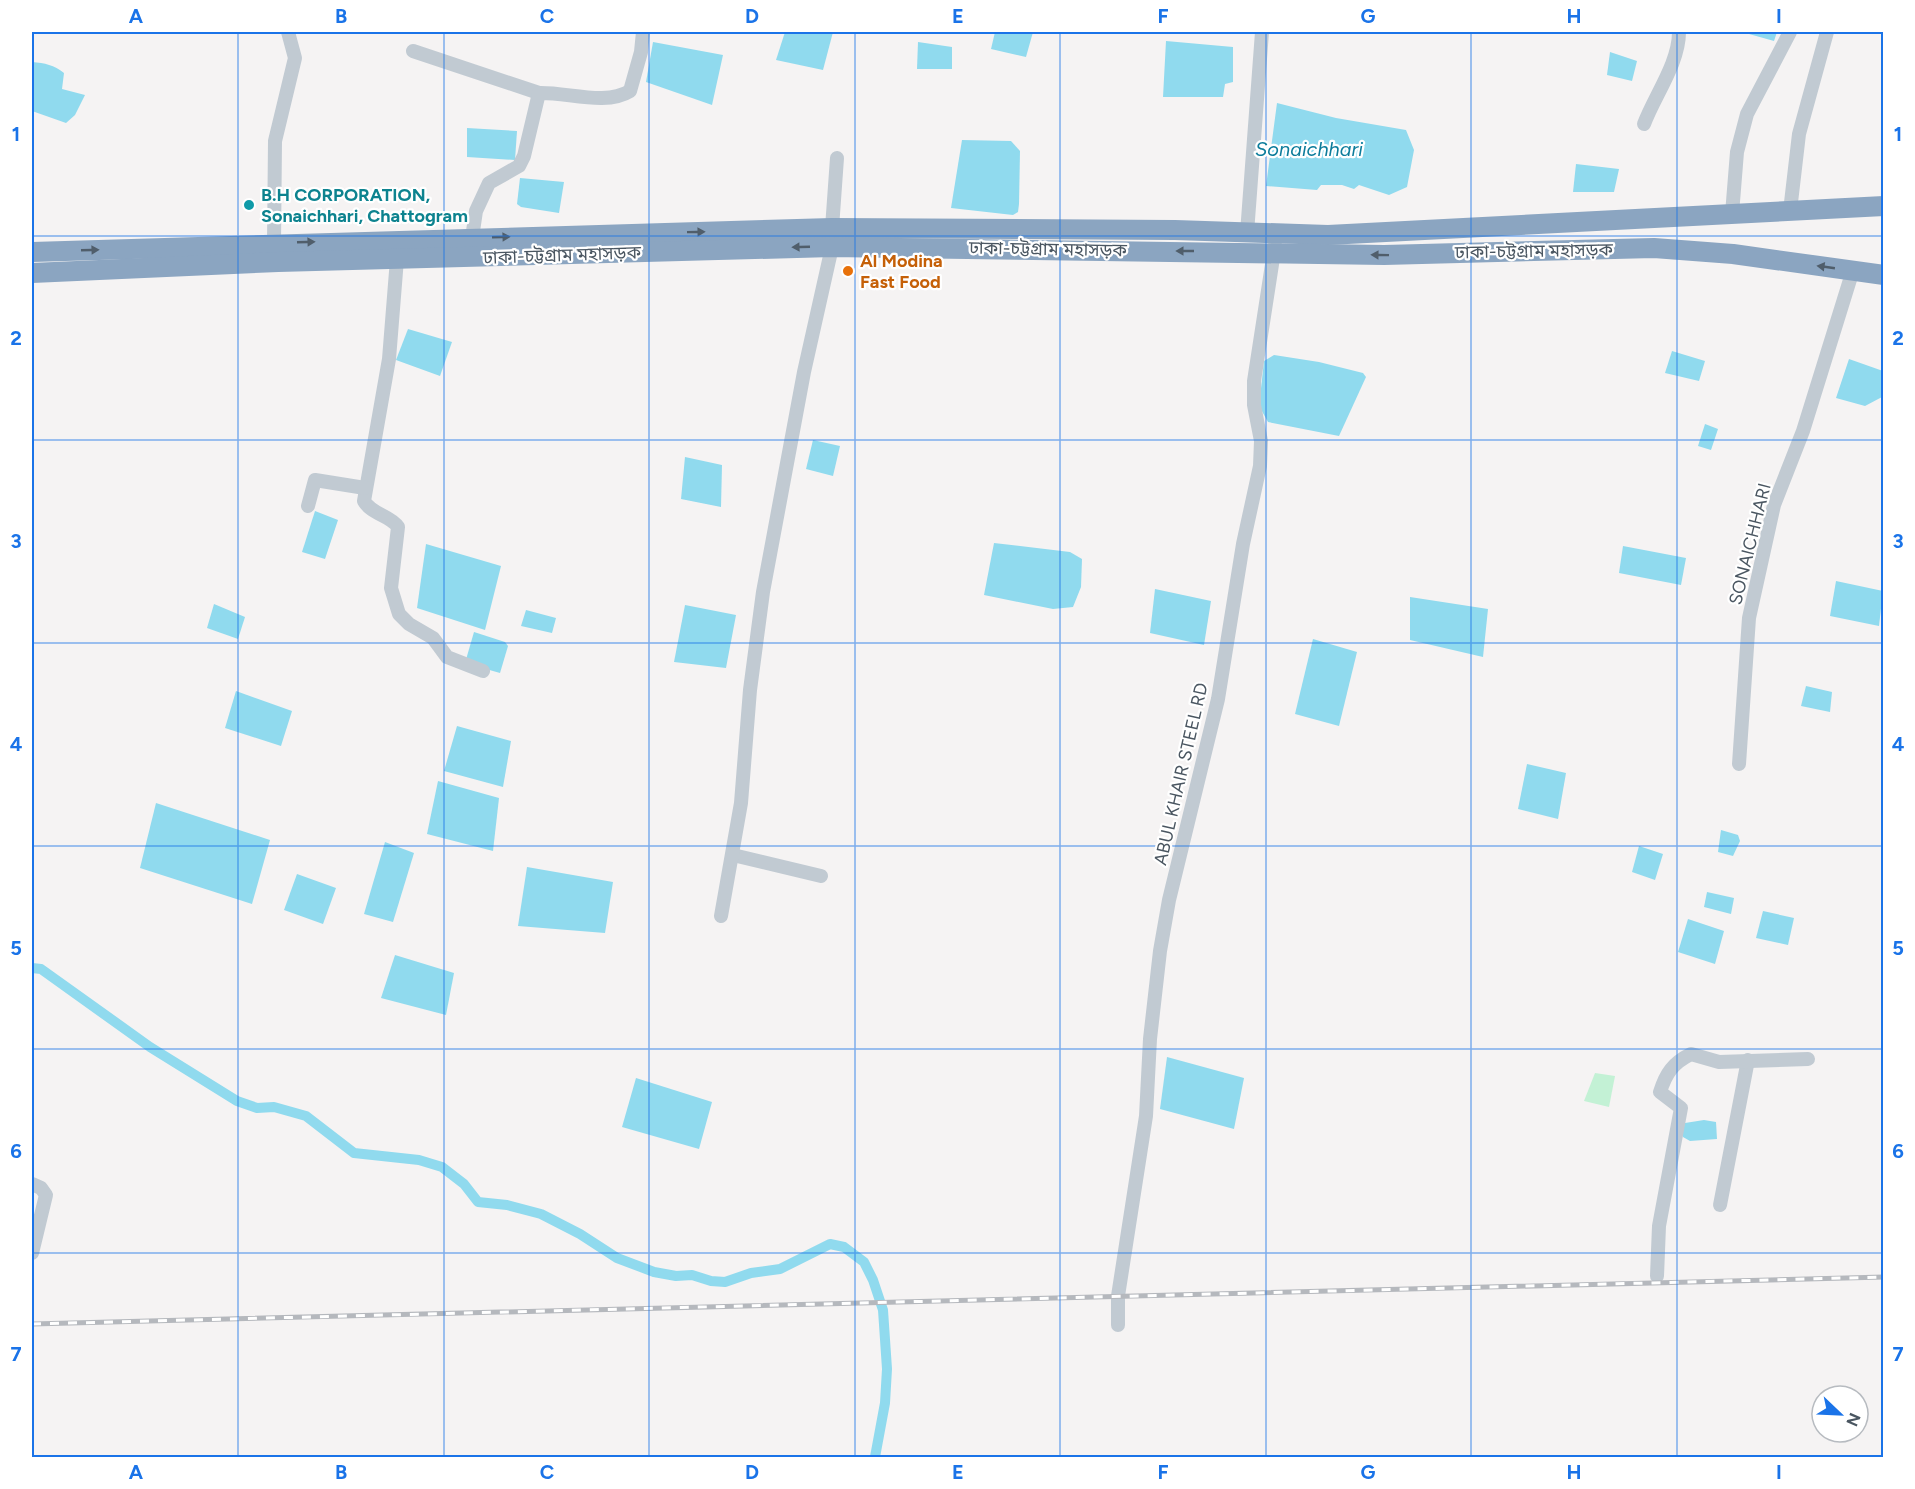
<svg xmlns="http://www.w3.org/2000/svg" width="1915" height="1489" viewBox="0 0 1915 1489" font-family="Figtree,'Noto Sans Bengali',sans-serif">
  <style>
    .green { fill: #c3f1d5 }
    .water { fill: #90daee }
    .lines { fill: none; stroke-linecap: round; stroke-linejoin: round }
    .canal { stroke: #90daee; stroke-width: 10 }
    .minor { stroke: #c1cad2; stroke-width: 14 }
    .highway { stroke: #8ba5c1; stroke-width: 20 }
    .rail-casing { stroke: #b5b8bd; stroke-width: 5 }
    .rail { stroke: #fff; stroke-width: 3; stroke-dasharray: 9; stroke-linecap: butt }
    .oneway { fill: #505e6b }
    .grid { fill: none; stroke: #1a73e8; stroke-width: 1.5; stroke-opacity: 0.55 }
    .culture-dot { fill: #0f9aa8; stroke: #fff; stroke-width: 2 }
    .food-dot { fill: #e8710a; stroke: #fff; stroke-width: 2 }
    .labels { text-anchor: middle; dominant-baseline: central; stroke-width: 4.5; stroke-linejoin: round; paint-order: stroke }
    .culture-label { font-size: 18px; font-weight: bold; fill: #0d838f; stroke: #fff; text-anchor: start }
    .street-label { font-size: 18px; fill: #4a5661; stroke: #fff }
    .food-label { font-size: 18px; font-weight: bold; fill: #c56008; stroke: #fff; text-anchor: start }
    .water-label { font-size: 20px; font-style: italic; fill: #0c7c9b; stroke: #fff }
    .neatline { fill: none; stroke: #1a73e8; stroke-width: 2 }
    .grid-label { font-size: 20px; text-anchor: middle; font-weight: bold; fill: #1a73e8 }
  </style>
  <rect width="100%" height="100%" fill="#f5f3f3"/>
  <path class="green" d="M1595 1073 1615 1076 1609 1107 1584 1101Z"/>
  <g class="water">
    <path d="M785 32H833L823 70 776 60Z"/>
    <path d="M995 32H1033L1026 57 991 49Z"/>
    <path d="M1750 32H1777L1774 41 1749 34Z"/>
    <path d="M1166 41 1233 47V82L1225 84 1223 97H1163Z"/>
    <path d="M653 42 723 55 712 105 646 82Z"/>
    <path d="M918 42 952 47V69H917Z"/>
    <path d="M1610 52 1637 61 1632 81 1607 75Z"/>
    <path d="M32 62C45 63 54 65 64 73L62 89 85 95 75 115 66 123 32 111Z"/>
    <path d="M1277 103 1336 118 1406 130 1414 150 1407 187 1389 195 1359 185 1354 189 1342 185H1321L1317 190 1266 186Z"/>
    <path d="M467 128 517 131 515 160 467 157Z"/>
    <path d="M962 140 1011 141 1020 151 1019 204 1018 212 1013 215 951 208Z"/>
    <path d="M1576 164 1619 169 1614 192H1573Z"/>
    <path d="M520 178 564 182 559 213 521 207 517 204Z"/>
    <path d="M408 329 452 342 440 376 396 360Z"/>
    <path d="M1672 351 1705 361 1699 381 1665 373Z"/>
    <path d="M1274 355 1319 362 1363 373 1366 377 1339 436 1268 422 1259 406 1264 361Z"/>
    <path d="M1849 359 1883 371 1882 397 1865 406 1836 398Z"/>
    <path d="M1705 424 1718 429 1711 450 1698 446Z"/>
    <path d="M813 440 840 446 833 476 806 469Z"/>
    <path d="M685 457 722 465 721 507 681 499Z"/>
    <path d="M315 511 338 520 325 559 302 552Z"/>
    <path d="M994 543 1070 552 1082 559 1081 587 1073 607 1053 609 984 595Z"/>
    <path d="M426 544 501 566 485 630 417 608Z"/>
    <path d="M1623 546 1686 558 1681 585 1619 573Z"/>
    <path d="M1836 581 1883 591 1879 626 1830 616Z"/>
    <path d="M1155 589 1211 601 1204 645 1150 633Z"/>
    <path d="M1410 597 1488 609 1483 657 1410 640Z"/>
    <path d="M214 604 245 617 238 639 207 628Z"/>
    <path d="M685 605 736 615 726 668 674 662Z"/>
    <path d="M526 610 556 618 552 633 521 626Z"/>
    <path d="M474 632 505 642 508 646 500 673 465 663Z"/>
    <path d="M1313 639 1357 652 1339 726 1295 714Z"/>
    <path d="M1806 686 1832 692 1830 712 1801 706Z"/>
    <path d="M236 691 292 711 281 746 225 728Z"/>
    <path d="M457 726 511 741 503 787 444 771Z"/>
    <path d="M1527 764 1566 773 1558 819 1518 809Z"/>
    <path d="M438 781 499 798 493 851 427 834Z"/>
    <path d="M156 803 270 840 252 904 140 868Z"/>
    <path d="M1721 830 1738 835 1740 841 1733 856 1718 852Z"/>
    <path d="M385 842 414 853 393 922 364 914Z"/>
    <path d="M1639 846 1663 854 1655 880 1632 872Z"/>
    <path d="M527 867 613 882 605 933 518 926Z"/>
    <path d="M297 874 336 888 323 924 284 910Z"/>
    <path d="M1707 892 1734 898 1731 914 1704 907Z"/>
    <path d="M1763 911 1794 918 1788 945 1756 938Z"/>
    <path d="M1688 919 1724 931 1715 964 1678 952Z"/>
    <path d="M395 955 454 973 446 1015 381 998Z"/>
    <path d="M1167 1057 1244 1078 1234 1129 1160 1109Z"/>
    <path d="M636 1078 712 1102 699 1149 622 1127Z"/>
    <path d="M1704 1120 1716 1122 1717 1139 1690 1141 1683 1137 1682 1131 1685 1123Z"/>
  </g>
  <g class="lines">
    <path class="canal" d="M32 968 41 969 150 1047 237 1101 257 1108 274 1107 306 1116 354 1153 419 1160 442 1167 464 1184 478 1202 507 1205 541 1214 580 1234 617 1258 654 1272 676 1276 692 1275 711 1281 725 1282 751 1273 780 1269 830 1244 844 1247 864 1262 873 1280 883 1310 887 1369 885 1403 875 1457"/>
    <g class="minor">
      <path d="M413 51 539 93"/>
      <path d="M1644 124C1655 95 1679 63 1679 32"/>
      <path d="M1790 211 1799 134 1827 32"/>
      <path d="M1732 214 1737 152 1747 114 1790 32"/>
      <path d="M832 228 837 158"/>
      <path d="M1247 233 1262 32"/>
      <path d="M472 238 476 211 489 183 519 166 524 156 539 93C567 92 606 106 630 91L641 52 643 32"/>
      <path d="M274 243 275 141 295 58 288 32"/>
      <path d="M397 259 389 359 364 501C372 515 390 515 398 527L391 588 399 614 409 624 433 638 447 657 483 671"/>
      <path d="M308 506 315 480 365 488"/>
      <path d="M1739 764 1749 618 1774 505 1803 431 1853 270"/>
      <path d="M733 855 821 876"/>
      <path d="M721 916 741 803 750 690 763 592 804 372 832 247"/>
      <path d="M32 1184 41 1188 46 1195 32 1253"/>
      <path d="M1720 1205 1748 1060"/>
      <path d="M1657 1276 1659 1226 1681 1108 1660 1092C1666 1073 1673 1063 1691 1054L1719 1062 1808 1059"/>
      <path d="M1118 1325V1296L1146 1116 1150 1039 1160 951 1169 900 1218 699 1243 544 1260 466 1261 441 1254 405V381L1275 245"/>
    </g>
    <g class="highway">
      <path d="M32 252 832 228 1175 230 1328 235 1884 206"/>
      <path d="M32 273 278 262 832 247 1384 255 1654 248 1733 254 1884 275"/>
    </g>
    <g class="rail-casing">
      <path id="rail" d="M32 1324 1884 1277"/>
    </g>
    <use href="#rail" class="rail"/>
  </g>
  <defs><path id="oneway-solid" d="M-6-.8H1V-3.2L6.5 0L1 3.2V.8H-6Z" transform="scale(1.5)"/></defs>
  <g class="oneway">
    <use href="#oneway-solid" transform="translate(696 232) rotate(-1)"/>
    <use href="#oneway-solid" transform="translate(501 237) rotate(-2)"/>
    <use href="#oneway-solid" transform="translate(306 242) rotate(-2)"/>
    <use href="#oneway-solid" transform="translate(801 247) rotate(178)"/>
    <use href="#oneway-solid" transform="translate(90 250) rotate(-2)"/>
    <use href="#oneway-solid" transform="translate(1185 251) rotate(-180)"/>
    <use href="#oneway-solid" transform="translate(1380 255) rotate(-179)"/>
    <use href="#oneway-solid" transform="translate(1826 267) rotate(-172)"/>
  </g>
  <path class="grid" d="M238 32V1458M444 32V1458M649 32V1458M855 32V1458M1060 32V1458M1266 32V1458M1471 32V1458M1677 32V1458M32 236H1884M32 440H1884M32 643H1884M32 846H1884M32 1049H1884M32 1253H1884"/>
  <circle class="culture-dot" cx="249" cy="205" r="6"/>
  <circle class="food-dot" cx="848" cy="271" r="6"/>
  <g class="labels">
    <g class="culture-label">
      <text x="261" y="195">B.H CORPORATION,<tspan x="261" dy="21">Sonaichhari, Chattogram</tspan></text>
    </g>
    <g class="street-label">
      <text transform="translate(1048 249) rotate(1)">ঢাকা-চট্টগ্রাম মহাসড়ক</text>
      <text transform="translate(1534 251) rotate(-1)">ঢাকা-চট্টগ্রাম মহাসড়ক</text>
      <text transform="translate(562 255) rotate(-2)">ঢাকা-চট্টগ্রাম মহাসড়ক</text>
      <text transform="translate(1750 544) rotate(-76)">SONAICHHARI</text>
      <text transform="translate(1181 774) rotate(-77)">ABUL KHAIR STEEL RD</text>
    </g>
    <g class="food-label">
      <text x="860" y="261">Al Modina<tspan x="860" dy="21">Fast Food</tspan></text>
    </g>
    <g class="water-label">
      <text x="1309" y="149">Sonaichhari</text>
    </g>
  </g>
  <rect width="1915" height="1489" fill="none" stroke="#ffffff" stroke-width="66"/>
  <g transform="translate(1840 1414) rotate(113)"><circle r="28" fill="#ffffff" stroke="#b7bbc0" stroke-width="1.5"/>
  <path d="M0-4.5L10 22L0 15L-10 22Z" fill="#1a73e8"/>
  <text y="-9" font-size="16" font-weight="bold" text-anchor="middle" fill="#4a5661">N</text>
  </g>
  <rect x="33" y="33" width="1849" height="1423" class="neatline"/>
  <g class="grid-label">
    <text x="136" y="23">A</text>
    <text x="341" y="23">B</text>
    <text x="547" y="23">C</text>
    <text x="752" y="23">D</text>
    <text x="958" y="23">E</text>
    <text x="1163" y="23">F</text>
    <text x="1368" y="23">G</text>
    <text x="1574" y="23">H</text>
    <text x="1779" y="23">I</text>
    <text x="16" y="141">1</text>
    <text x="1898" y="141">1</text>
    <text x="16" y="345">2</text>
    <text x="1898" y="345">2</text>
    <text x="16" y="548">3</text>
    <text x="1898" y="548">3</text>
    <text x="16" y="751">4</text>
    <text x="1898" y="751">4</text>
    <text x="16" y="955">5</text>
    <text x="1898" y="955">5</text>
    <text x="16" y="1158">6</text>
    <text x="1898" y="1158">6</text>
    <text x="16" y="1361">7</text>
    <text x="1898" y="1361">7</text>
    <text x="136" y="1479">A</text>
    <text x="341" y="1479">B</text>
    <text x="547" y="1479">C</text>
    <text x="752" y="1479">D</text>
    <text x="958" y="1479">E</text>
    <text x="1163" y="1479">F</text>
    <text x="1368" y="1479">G</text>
    <text x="1574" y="1479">H</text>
    <text x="1779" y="1479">I</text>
  </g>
</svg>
